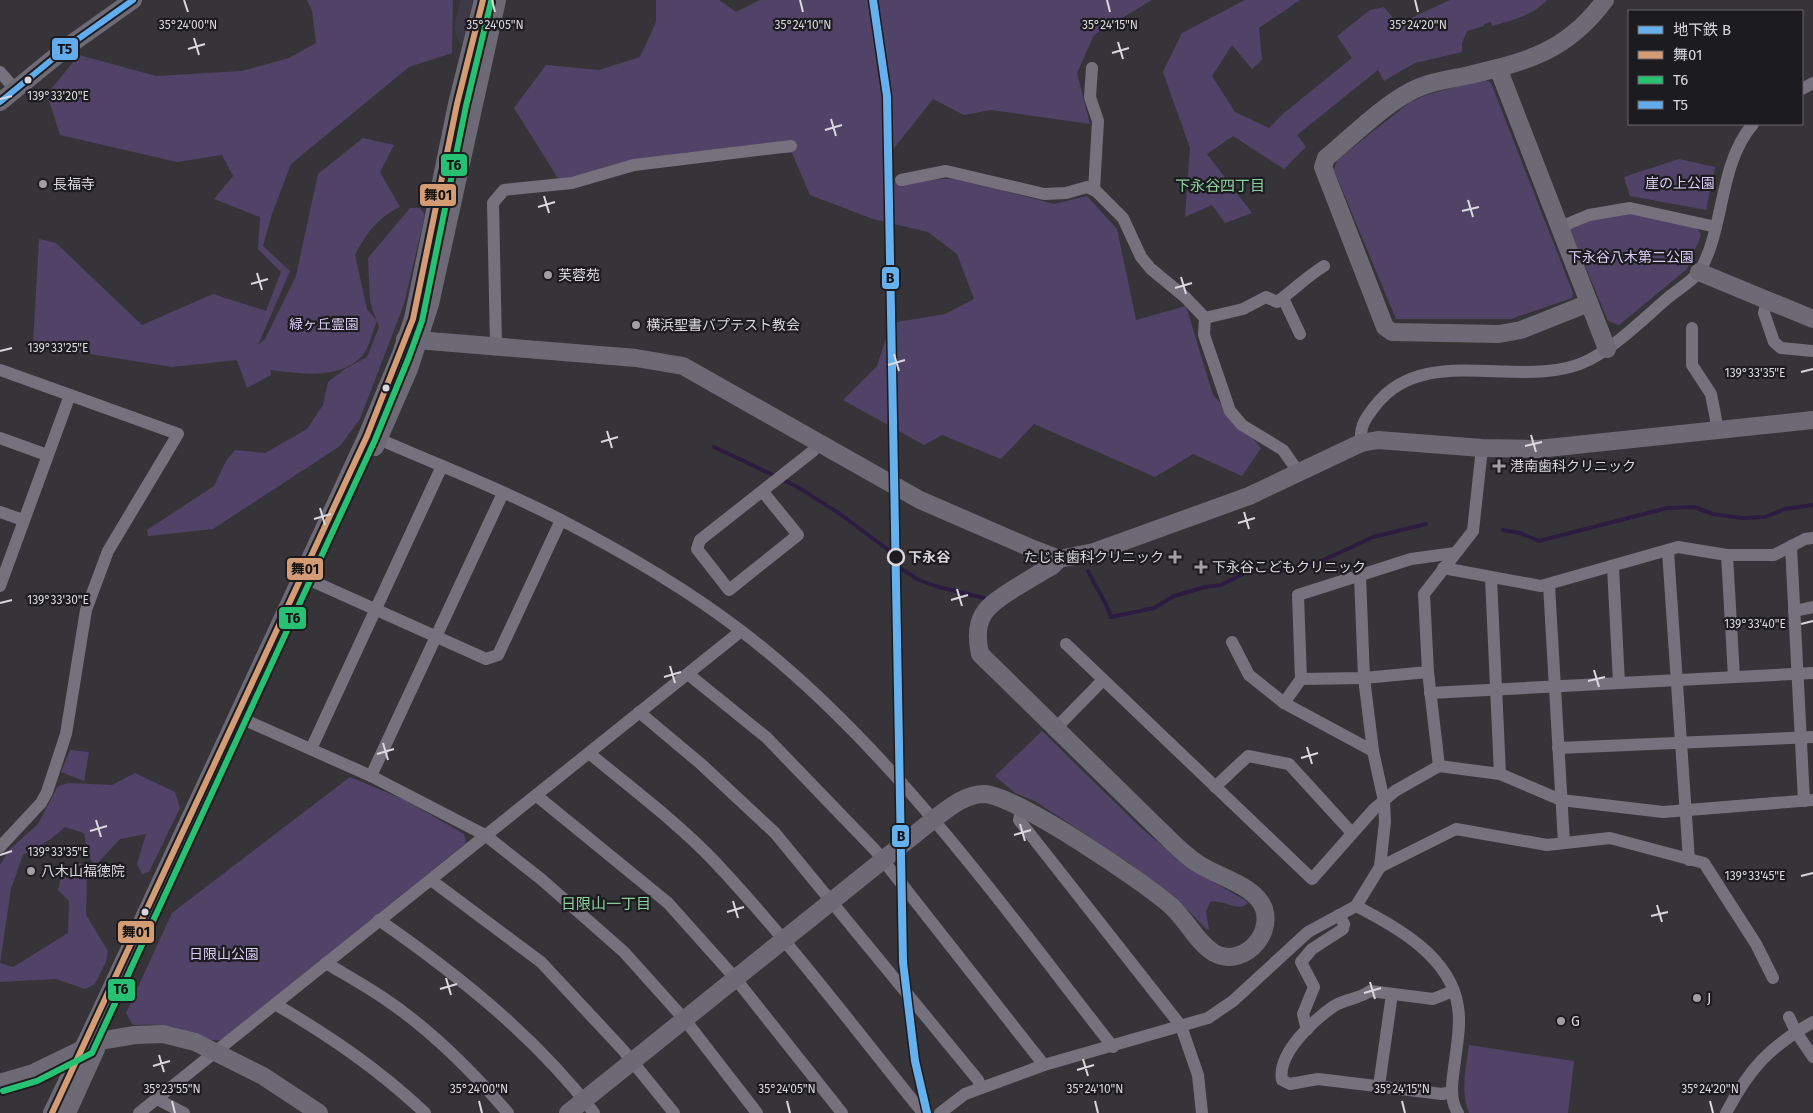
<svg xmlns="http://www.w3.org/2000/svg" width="1813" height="1113" viewBox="0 0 1813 1113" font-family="'Fira Sans','Noto Sans JP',sans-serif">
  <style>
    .built { fill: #3e3947 }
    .green { fill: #514367 }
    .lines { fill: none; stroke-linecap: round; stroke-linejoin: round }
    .stream { stroke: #2c1d40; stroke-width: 4 }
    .street { stroke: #76717d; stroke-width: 12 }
    .secondary { stroke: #6e6a75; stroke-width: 18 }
    .bus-1-casing { stroke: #1c1b1f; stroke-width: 10 }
    .bus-2-casing { stroke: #1c1b1f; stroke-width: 10 }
    .bus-3-casing { stroke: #1c1b1f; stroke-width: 10 }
    .bus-1 { stroke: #d39c74; stroke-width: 6 }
    .bus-2 { stroke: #26c172; stroke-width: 6 }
    .bus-3 { stroke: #60acee; stroke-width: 6 }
    .metro-1-casing { stroke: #1c1b1f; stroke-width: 11 }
    .metro-1 { stroke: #66b1ed; stroke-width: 8 }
    .ticks { fill: none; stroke: #dad8de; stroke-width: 2 }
    .bus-dot { fill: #dad8de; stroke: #1c1b1f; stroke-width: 2 }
    .poi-dot { fill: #a19fa4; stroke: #1c1b1f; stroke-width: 2 }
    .stop-dot { fill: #1c1b1f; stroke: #dad8de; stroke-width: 2.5 }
    .labels { text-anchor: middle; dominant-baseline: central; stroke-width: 4.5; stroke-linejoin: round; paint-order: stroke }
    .park-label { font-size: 14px; fill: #dbcbf6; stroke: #1c1b1f }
    .poi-label { font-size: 14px; fill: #dad8de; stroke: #1c1b1f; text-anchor: start }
    .stop-label { font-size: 14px; font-weight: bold; fill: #dad8de; stroke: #1c1b1f; text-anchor: start }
    .neighbourhood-label { font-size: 15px; fill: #8cd19e; stroke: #1c1b1f }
    .ticks-label { font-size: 12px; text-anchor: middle; fill: #dad8de; stroke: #1c1b1f; stroke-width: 4.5; stroke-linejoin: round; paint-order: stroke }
    .line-badge { stroke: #1c1b1f; stroke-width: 2 }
    .pale-badge-label { font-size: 14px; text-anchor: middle; font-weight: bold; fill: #111 }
  </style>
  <rect width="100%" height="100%" fill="#363439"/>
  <path class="built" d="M460 0H473L464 43H459L454 28Z"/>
  <g class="green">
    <path d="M307 0H453L452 53 409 67 291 164 272 214 263 246 290 271 258 345 265 339 296 276 318 174 363 138 394 145 380 172 400 207C377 218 366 234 355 255L367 309 376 320 370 301 368 258 410 208H420L425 215 404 304 360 419 340 446 213 529 148 536 147 530 214 486 226 461 235 450 265 453 307 429 323 405 328 382 345 369 367 357 379 327 377 321C372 332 370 347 362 356 338 381 299 373 270 370L271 375 247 388 237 360 172 367 33 345 39 239 56 243 142 325 213 294 266 311 281 272 258 249 260 217 214 199 233 176 222 155 177 162 60 135 47 94 79 55 156 76 242 71 289 58 316 43 312 10Z"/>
    <path d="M656 0H719L736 12 760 0H1152L1094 35 1077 73 1090 124 991 110 964 115 933 99 887 157 889 183 956 178 1054 204 1087 196 1117 229 1136 320 1186 306 1213 395 1261 448 1242 476 1193 454 1155 477 1034 424 1001 459 942 435 924 445 843 400 877 366 891 323 945 314 974 299 957 254 928 232 873 219 810 195 792 153 688 152 559 180 514 108 546 65 599 70 640 57 656 22Z"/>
    <path d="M1245 0H1300L1259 28 1262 60 1252 69 1232 45 1212 76 1235 112 1269 128 1284 113 1352 58 1337 36 1370 10 1384 7 1398 24 1450 0H1547C1532 16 1515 19 1492 26L1491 22 1484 24V26L1467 31 1462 43V52L1415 63 1384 81 1378 70 1297 135 1306 147 1284 169 1233 136 1207 154 1252 213 1225 223 1212 205 1185 217 1190 148 1163 72 1182 33Z"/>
    <path d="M1484 79 1491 83 1573 293 1572 298 1511 319H1396L1334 170 1337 160 1409 103 1426 95Z"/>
    <path d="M1679 159 1715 167 1706 210 1630 196 1624 177Z"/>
    <path d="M1630 210 1696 226 1701 235 1687 269 1619 325 1608 321 1569 227 1603 215Z"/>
    <path d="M1042 731 1141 828 1190 869 1245 900 1248 903C1237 913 1224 899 1210 902L1206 912 1209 929 1207 930 1188 910 1129 863 1035 801 1015 793 995 776Z"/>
    <path d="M70 750 89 752 84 781 61 772Z"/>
    <path d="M135 773 175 792 180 808 149 872 142 874 137 864 146 834 120 839 95 866 88 855 84 833 65 827 51 839 23 855 11 889 0 963 13 967 68 933 69 901 58 890 61 877 80 863 87 871 86 915 108 951 106 962 95 984 85 989 56 979 0 982V865L9 850 38 824 58 786 69 783 112 785Z"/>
    <path d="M350 777 405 800 464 834 466 843 221 1040C206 1042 195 1034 180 1029 165 1024 149 1024 133 1025L126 1013 172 913Z"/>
    <path d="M1469 1045 1574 1061 1568 1113H1469C1460 1091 1466 1068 1469 1045Z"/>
  </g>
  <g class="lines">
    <g class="stream">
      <path d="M714 447 796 486 840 514 887 549 900 568 917 579 935 586 984 598"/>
      <path d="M1503 530 1520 533 1539 541 1667 508 1694 507 1713 514 1742 518 1765 517 1785 509 1813 505"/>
      <path d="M1088 571C1095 587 1106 600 1111 617L1154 608 1174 596 1205 587 1221 585 1249 571H1277L1317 563 1373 537 1426 524"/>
    </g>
    <g class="street">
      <path d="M1092 68 1090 97 1098 121 1094 190"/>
      <path d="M0 72 15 89"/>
      <path d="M1802 89 1813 83"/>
      <path d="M901 180 946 171 1044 194 1066 193 1087 187 1096 191 1123 218 1141 257 1151 269 1185 297 1205 318 1204 335 1230 411 1242 425 1283 450 1299 473"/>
      <path d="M1560 227 1589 215 1630 208 1716 227"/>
      <path d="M1283 298 1300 334"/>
      <path d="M1767 300 1764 313 1774 342 1781 348 1813 351"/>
      <path d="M1205 318 1243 309 1266 297 1277 302C1294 290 1306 277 1324 266"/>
      <path d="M1692 328V365L1711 394 1718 430"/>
      <path d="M496 345 493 203 504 190 572 183 634 165 791 146"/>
      <path d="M0 370 70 395 0 586"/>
      <path d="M372 436C435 464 500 488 561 520 623 552 685 588 740 630 887 742 1000 903 1113 1047"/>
      <path d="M0 438 47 455"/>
      <path d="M1361 443C1360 426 1364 420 1375 406 1425 340 1524 393 1589 360 1619 344 1644 318 1670 296 1679 289 1692 281 1699 272 1703 267 1706 258 1709 251 1724 210 1723 159 1753 124"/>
      <path d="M763 492 798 535 729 590 697 549 700 540 813 451 818 444"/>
      <path d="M0 512 23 520"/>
      <path d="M1791 546 1804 801"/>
      <path d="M1668 551 1689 860"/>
      <path d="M1727 555 1734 677"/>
      <path d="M1613 567 1619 683"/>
      <path d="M1443 568 1541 586 1678 547 1727 555H1774L1805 539 1813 538"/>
      <path d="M301 576 486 659 498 655 561 520"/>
      <path d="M1491 578 1500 774"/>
      <path d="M1549 585 1564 843"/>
      <path d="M1794 611 1813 607"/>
      <path d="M1232 642 1249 675 1284 703 1373 751"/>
      <path d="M1066 644 1312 879 1374 809 1395 791 1439 766 1500 774 1561 800 1663 812 1813 800"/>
      <path d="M688 674 766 737 875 850 1044 1065"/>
      <path d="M1301 679 1298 595 1411 559 1455 553"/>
      <path d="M1430 693 1813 673"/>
      <path d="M1284 703 1301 679 1364 678 1428 672"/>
      <path d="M639 712 701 764 775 833 978 1080 981 1088"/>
      <path d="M236 716 371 776 485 835 541 879 624 952 685 1020 757 1113"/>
      <path d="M1056 728 1103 680"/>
      <path d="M1558 748 1813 737"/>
      <path d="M311 749 442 466"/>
      <path d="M589 753C631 788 677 822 715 862 789 941 855 1029 923 1113"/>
      <path d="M1439 766 1428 672 1424 594 1473 531 1482 448"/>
      <path d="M371 776 503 493"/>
      <path d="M1215 787 1248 756 1289 764 1352 833"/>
      <path d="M537 796 668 903 735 978 842 1113"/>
      <path d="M1022 808 1019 820 1181 1026 1198 1075 1202 1113"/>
      <path d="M0 847 41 803 47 792 66 734 86 610 108 551 178 434 70 395"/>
      <path d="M1380 867 1456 829 1547 845 1610 838 1704 863 1756 944 1773 978"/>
      <path d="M431 880 541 962 623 1050 674 1113"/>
      <path d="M1356 906C1397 927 1451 957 1458 1007 1461 1025 1457 1043 1455 1061 1453 1077 1448 1098 1458 1113"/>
      <path d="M379 920C458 975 535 1036 594 1113"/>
      <path d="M326 963C346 975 366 986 385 999 431 1030 472 1071 508 1113"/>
      <path d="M275 1004C331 1037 377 1068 425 1113"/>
      <path d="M1789 1017 1796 1032 1813 1057"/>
      <path d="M1307 1030 1303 1014 1314 987 1301 962 1312 949 1343 929 1344 924 1339 915"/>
      <path d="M1379 1086 1392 994"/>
      <path d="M1452 1092 1442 1094 1318 1079 1290 1084 1282 1080C1277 1053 1314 1020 1334 1006 1345 999 1359 999 1370 991L1433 999 1453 991"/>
      <path d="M157 1099 184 1113"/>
      <path d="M139 1113 741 631"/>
      <path d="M940 1113 965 1094 1044 1065 1208 1018 1233 1001 1308 932 1356 906 1380 867 1385 822 1384 801 1373 751 1364 678 1360 576"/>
      <path d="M1726 1113C1749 1069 1769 1047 1813 1022"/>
    </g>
    <g class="secondary">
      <path d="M1498 68 1607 349"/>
      <path d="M0 102 71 44 133 0"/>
      <path d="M1699 272 1813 319"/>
      <path d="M1589 303 1521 330 1499 334 1392 332 1385 327 1323 167 1326 158C1353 136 1389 99 1420 87 1434 81 1450 79 1465 76 1525 62 1566 53 1605 0"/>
      <path d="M405 339 636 358 683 366 920 500 1033 549 1059 559 1094 552 1249 496 1361 443 1378 440 1482 448 1538 449 1813 420"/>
      <path d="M375 447 409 369 430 304 497 0"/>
      <path d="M0 1083 33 1073 99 1041 135 1035 163 1034 195 1042 263 1076 319 1113"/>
      <path d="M52 1113 100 1013 367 436 401 354 413 319 457 104 483 0"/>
      <path d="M67 1113 96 1049"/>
      <path d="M568 1113 934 819C949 808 965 794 984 794 1016 795 1144 882 1171 906 1187 920 1196 942 1214 953 1241 968 1273 937 1264 909 1256 885 1217 877 1197 863 1189 858 1182 851 1174 844L980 654C972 617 985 607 1015 588 1027 581 1039 573 1052 566L1059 559"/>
    </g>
    <g class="bus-1-casing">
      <path id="bus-1" d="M52 1113 367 436 413 319 457 104 483 0"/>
    </g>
    <g class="bus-2-casing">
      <path id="bus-2" d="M3 1091 37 1081 92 1053 375 440 409 357 422 321 466 106 491 2"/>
    </g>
    <g class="bus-3-casing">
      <path id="bus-3" d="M0 102 71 44 133 0"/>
    </g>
    <use href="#bus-1" class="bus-1"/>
    <use href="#bus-2" class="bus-2"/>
    <use href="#bus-3" class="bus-3"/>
    <g class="metro-1-casing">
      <path id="metro-1" d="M873 0 887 96 903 962 915 1061 927 1113"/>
    </g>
    <use href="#metro-1" class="metro-1"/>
  </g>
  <path class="ticks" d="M184 0 188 12M492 0 495 12M800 0 803 12M1107 0 1110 12M1415 0 1418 12M194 38 199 55M1118 42 1123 59M188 49 205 44M1112 53 1129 48M0 99 12 96M831 119 836 136M825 130 842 125M544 196 549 213M1468 200 1473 217M538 207 555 202M1462 211 1479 207M257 273 262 290M1181 277 1186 294M251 284 268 279M1175 288 1192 283M0 351 12 348M894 354 899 371M888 365 905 360M1801 372 1813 369M607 431 612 448M1531 435 1536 452M601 442 618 437M1525 446 1542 442M320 508 325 525M1244 512 1249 529M314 519 331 514M1238 523 1255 518M957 589 962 606M951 600 968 595M0 603 12 600M1801 624 1813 621M670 666 675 683M1594 670 1599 687M664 677 681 672M1588 681 1605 677M383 743 388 760M1307 747 1312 764M377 754 394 749M1301 758 1318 753M96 820 101 837M1020 824 1025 841M90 831 107 826M1014 835 1031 830M0 855 12 851M1801 876 1813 873M733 901 738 918M1657 905 1662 922M727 912 744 907M1651 916 1668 912M446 978 451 995M1370 982 1375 999M440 989 457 984M1364 993 1381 988M159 1055 164 1072M1083 1059 1088 1076M153 1066 170 1061M1077 1070 1094 1065M172 1101 175 1113M479 1101 482 1113M787 1101 790 1113M1095 1101 1098 1113M1402 1101 1405 1113M1710 1101 1713 1113"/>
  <g class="bus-dot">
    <circle cx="28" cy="80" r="4.5"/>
    <circle cx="386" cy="388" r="4.5"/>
    <circle cx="145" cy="912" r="4.5"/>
  </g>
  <g class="poi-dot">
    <circle cx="43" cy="184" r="5"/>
    <circle cx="548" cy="275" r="5"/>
    <circle cx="636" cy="325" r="5"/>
    <path d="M1496.5 458.5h5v5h5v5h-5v5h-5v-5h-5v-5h5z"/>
    <path d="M1172.5 549.5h5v5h5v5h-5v5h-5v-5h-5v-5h5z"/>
    <path d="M1198.5 559.5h5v5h5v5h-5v5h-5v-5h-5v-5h5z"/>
    <circle cx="31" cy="871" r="5"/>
    <circle cx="1697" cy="998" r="5"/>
    <circle cx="1561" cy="1021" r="5"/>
  </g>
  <circle class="stop-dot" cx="896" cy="557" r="8"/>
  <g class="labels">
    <g class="park-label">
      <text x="1680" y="183">崖の上公園</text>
      <text x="1631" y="257">下永谷八木第二公園</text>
      <text x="324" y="324">緑ヶ丘霊園</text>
      <text x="224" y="954">日限山公園</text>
    </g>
    <g class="poi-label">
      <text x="53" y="184">長福寺</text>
      <text x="558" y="275">芙蓉苑</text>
      <text x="646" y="325">横浜聖書バプテスト教会</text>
      <text x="1510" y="466">港南歯科クリニック</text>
      <text x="1164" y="557" text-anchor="end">たじま歯科クリニック</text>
      <text x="1212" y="567">下永谷こどもクリニック</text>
      <text x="41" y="871">八木山福徳院</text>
      <text x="1707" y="998">J</text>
      <text x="1571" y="1021">G</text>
    </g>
    <g class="stop-label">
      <text x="908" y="557">下永谷</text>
    </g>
    <g class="neighbourhood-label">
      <text x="1220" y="186">下永谷四丁目</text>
      <text x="606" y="904">日限山一丁目</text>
    </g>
  </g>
  <g class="ticks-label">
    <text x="188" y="29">35°24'00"N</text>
    <text x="495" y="29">35°24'05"N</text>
    <text x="803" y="29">35°24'10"N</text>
    <text x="1110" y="29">35°24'15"N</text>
    <text x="1418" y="29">35°24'20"N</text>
    <text x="58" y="100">139°33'20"E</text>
    <text x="58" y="352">139°33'25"E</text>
    <text x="1755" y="377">139°33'35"E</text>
    <text x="58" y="604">139°33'30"E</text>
    <text x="1755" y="628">139°33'40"E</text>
    <text x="58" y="856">139°33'35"E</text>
    <text x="1755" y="880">139°33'45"E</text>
    <text x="172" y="1093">35°23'55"N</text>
    <text x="479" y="1093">35°24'00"N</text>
    <text x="787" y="1093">35°24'05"N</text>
    <text x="1095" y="1093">35°24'10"N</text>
    <text x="1402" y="1093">35°24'15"N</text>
    <text x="1710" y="1093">35°24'20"N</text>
  </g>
  <g class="line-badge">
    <rect x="51" y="37" width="28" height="24" rx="5" fill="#60acee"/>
    <rect x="440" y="153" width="28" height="24" rx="5" fill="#26c172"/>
    <rect x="419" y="183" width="38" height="24" rx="5" fill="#d39c74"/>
    <rect x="881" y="266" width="19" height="24" rx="5" fill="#66b1ed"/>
    <rect x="286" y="557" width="38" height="24" rx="5" fill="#d39c74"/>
    <rect x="278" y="606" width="29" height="24" rx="5" fill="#26c172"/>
    <rect x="891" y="824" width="19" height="24" rx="5" fill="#66b1ed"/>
    <rect x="117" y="920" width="38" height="24" rx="5" fill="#d39c74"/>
    <rect x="107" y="978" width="29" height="24" rx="5" fill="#26c172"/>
  </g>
  <g class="pale-badge-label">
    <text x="65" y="54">T5</text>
    <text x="454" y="170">T6</text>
    <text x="438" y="200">舞01</text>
    <text x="890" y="283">B</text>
    <text x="305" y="574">舞01</text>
    <text x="293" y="623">T6</text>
    <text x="901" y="841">B</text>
    <text x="136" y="937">舞01</text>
    <text x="121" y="994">T6</text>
  </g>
  <rect x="1628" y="10" width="175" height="115" fill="#1c1b1f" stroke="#68676b"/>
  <rect x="1638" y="26" width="25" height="8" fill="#66b1ed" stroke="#68676b"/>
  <text x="1673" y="35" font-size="15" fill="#dad8de">地下鉄 B</text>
  <rect x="1638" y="51" width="25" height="8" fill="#d39c74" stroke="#68676b"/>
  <text x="1673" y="60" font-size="15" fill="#dad8de">舞01</text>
  <rect x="1638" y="76" width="25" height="8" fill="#26c172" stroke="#68676b"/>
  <text x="1673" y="85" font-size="15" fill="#dad8de">T6</text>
  <rect x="1638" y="101" width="25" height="8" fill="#60acee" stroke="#68676b"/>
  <text x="1673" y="110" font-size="15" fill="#dad8de">T5</text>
</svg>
